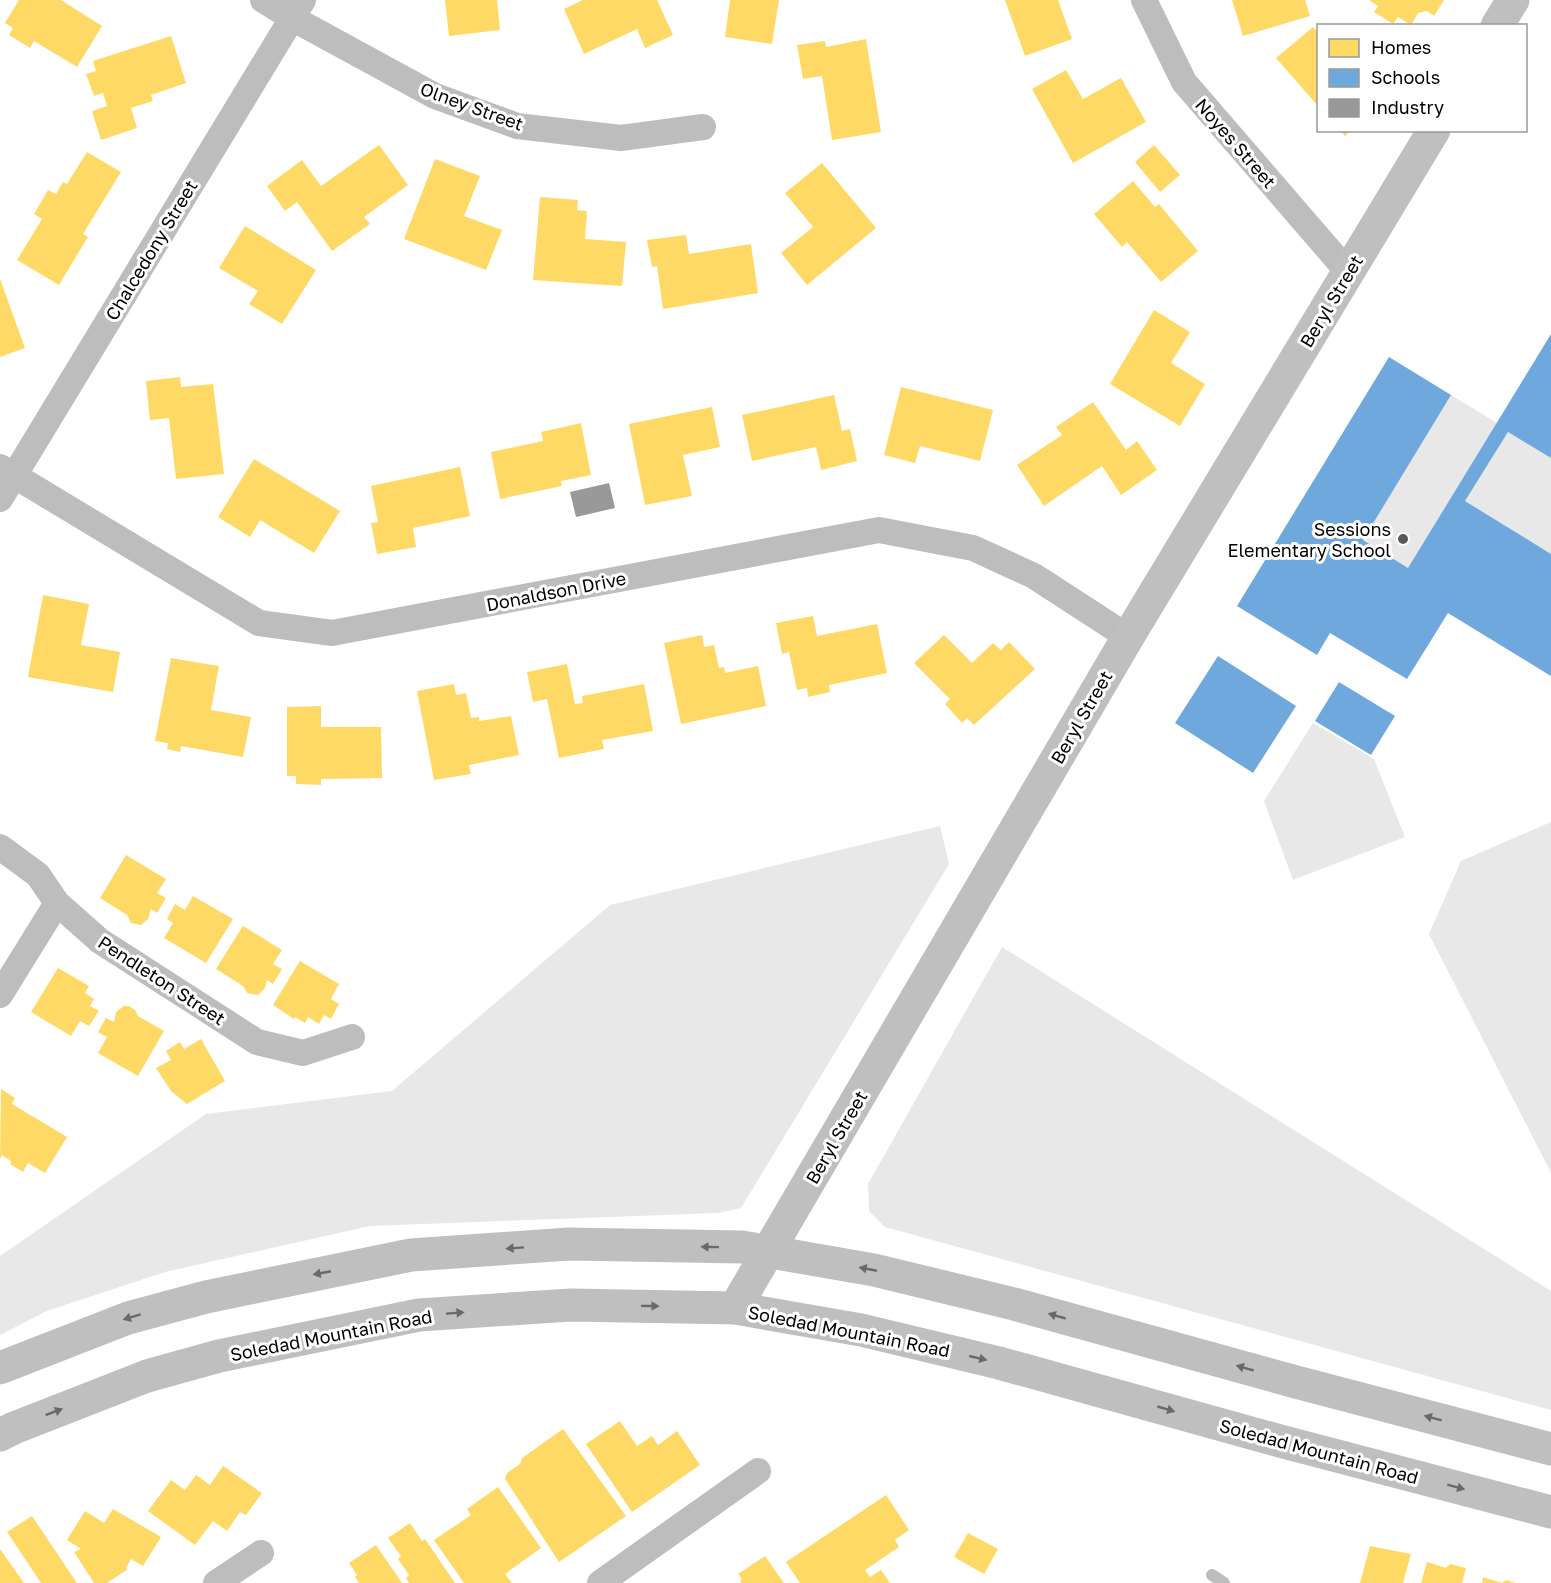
<svg xmlns="http://www.w3.org/2000/svg" width="1551" height="1583" viewBox="0 0 1551 1583" font-family="'Golos Text',sans-serif">
  <style>
    .green { fill: #e8e8e8 }
    .homes { fill: #ffd966 }
    .schools { fill: #6fa8dc }
    .industry { fill: #999 }
    .lines { fill: none; stroke-linecap: round; stroke-linejoin: round }
    .service { stroke: #bdbdbd; stroke-width: 12 }
    .minor { stroke: #bdbdbd; stroke-width: 26 }
    .secondary { stroke: #bfbfbf; stroke-width: 33 }
    .oneway { fill: #696969 }
    .poi-dot { fill: #595959; stroke: #fff; stroke-width: 2 }
    .labels { text-anchor: middle; dominant-baseline: central; stroke-width: 6; stroke-linejoin: round; paint-order: stroke }
    .street-label { font-size: 18px; fill: #000; stroke: #fff }
    .poi-label { font-size: 18px; fill: #000; stroke: #fff; text-anchor: end }
  </style>
  <rect width="100%" height="100%" fill="#fff"/>
  <g class="green">
    <path d="M1451 395 1497 423 1408 568 1363 540Z"/>
    <path d="M1508 432 1551 458V554L1465 501Z"/>
    <path d="M1313 723 1374 759 1405 837 1293 880 1264 801Z"/>
    <path d="M1551 822V1173L1429 934 1461 861Z"/>
    <path d="M940 826 949 864 741 1208 718 1213 370 1226 165 1272 47 1311 0 1335V1256L206 1114 392 1091 610 905Z"/>
    <path d="M1002 947 1551 1291V1410L885 1227 869 1211 868 1184Z"/>
  </g>
  <g class="homes">
    <path d="M19 0H61L102 26 77 67 34 41 30 48 9 35 13 28 5 23Z"/>
    <path d="M445 0H497L500 30 449 36Z"/>
    <path d="M583 0H657L673 35 645 48 637 29 584 54 564 9Z"/>
    <path d="M730 0H779L772 44 725 37Z"/>
    <path d="M1005 0H1058L1072 39 1025 56Z"/>
    <path d="M1232 0H1305L1310 16 1243 36Z"/>
    <path d="M1369 0H1444L1434 16 1427 11 1418 13 1411 25 1398 17 1393 24 1374 12 1378 6Z"/>
    <path d="M1313 27 1318 33V106L1276 58Z"/>
    <path d="M171 36 186 83 151 95 153 101 131 108 137 128 101 140 92 111 107 106 103 93 94 96 86 74 96 71 93 61Z"/>
    <path d="M866 39 881 132 832 140 822 76 803 79 797 45 825 41 826 47Z"/>
    <path d="M1066 70 1083 99 1121 78 1146 122 1073 163 1032 89Z"/>
    <path d="M1340 130H1351L1345 136Z"/>
    <path d="M379 145 408 185 364 217 370 224 332 251 297 202 285 211 267 186 302 160 321 186Z"/>
    <path d="M1154 145 1180 175 1160 192 1135 162Z"/>
    <path d="M87 152 121 172 83 234 88 237 59 285 17 260 42 219 34 214 48 190 56 194 63 182 67 184Z"/>
    <path d="M435 159 480 176 464 216 502 230 486 270 404 239Z"/>
    <path d="M822 163 876 228 807 285 781 253 813 227 785 193Z"/>
    <path d="M1133 181 1155 207 1159 204 1198 251 1161 282 1127 242 1122 247 1094 214Z"/>
    <path d="M540 197 578 200 577 210 587 211 585 239 626 242 622 286 533 280Z"/>
    <path d="M245 226 316 270 282 324 249 304 258 291 219 268Z"/>
    <path d="M686 235 689 254 751 244 758 293 663 309 657 266 652 267 647 240Z"/>
    <path d="M0 279 25 348 0 357Z"/>
    <path d="M1154 310 1190 332 1171 363 1205 384 1180 426 1110 384Z"/>
    <path d="M180 377 181 387 213 384 224 474 176 479 169 418 150 420 146 381Z"/>
    <path d="M901 387 993 410 980 461 920 446 915 463 884 455Z"/>
    <path d="M834 395 842 431 850 429 857 461 821 470 816 447 752 461 742 415Z"/>
    <path d="M1093 402 1126 450 1137 441 1157 470 1121 495 1102 466 1044 506 1017 465 1062 435 1056 427Z"/>
    <path d="M712 407 720 447 683 455 692 496 645 505 629 424Z"/>
    <path d="M581 423 591 475 561 481 562 486 500 499 491 452 543 441 541 432Z"/>
    <path d="M254 459 340 511 314 553 260 520 250 537 218 517Z"/>
    <path d="M460 467 470 516 413 528 416 547 377 554 371 523 378 522 371 486Z"/>
    <path d="M43 595 89 604 81 645 120 652 113 692 28 677Z"/>
    <path d="M813 616 817 636 877 624 887 673 829 685 830 692 808 697 807 688 797 690 789 652 782 654 776 623Z"/>
    <path d="M702 635 704 647 714 645 719 668 724 667 725 673 758 666 766 706 681 724 664 643Z"/>
    <path d="M944 635 972 663 993 643 1001 650 1009 642 1035 669 974 725 967 718 962 723 945 704 950 699 914 663Z"/>
    <path d="M171 658 219 666 211 710 251 717 243 757 181 746 180 752 167 749 168 743 155 741Z"/>
    <path d="M567 664 575 704 583 703 582 696 644 684 653 731 602 740 604 749 559 758 547 699 533 702 527 672Z"/>
    <path d="M454 684 456 695 466 693 471 718 479 717V721L511 716 519 755 469 765 471 774 434 780 417 691Z"/>
    <path d="M321 706V727H381L382 778 321 779V785L296 784V776H287V707Z"/>
    <path d="M126 855 166 879 157 893 166 898 157 913 151 909 148 919 141 925 131 923 127 915 100 898Z"/>
    <path d="M193 896 233 919 206 963 164 938 173 923 167 919 175 904 185 910Z"/>
    <path d="M243 926 282 950 273 964 282 969 273 984 267 980 265 988 258 995 247 993 243 986 216 969Z"/>
    <path d="M300 961 339 984 331 999 339 1004 331 1019 324 1015 319 1024 308 1017 305 1023 295 1017 294 1019 273 1005Z"/>
    <path d="M58 968 89 986 85 993 94 999 90 1006 99 1011 89 1026 80 1021 71 1036 31 1012Z"/>
    <path d="M124 1006H129L135 1010 138 1016 164 1031 138 1076 98 1053 107 1037 98 1032 106 1018 114 1022 116 1012Z"/>
    <path d="M201 1039 225 1081 187 1104 171 1091 156 1068 171 1060 166 1051 180 1042 184 1049Z"/>
    <path d="M1 1089 15 1098 12 1104 67 1137 45 1173 28 1163 23 1172 10 1164 11 1161 2 1155 0 1159Z"/>
    <path d="M620 1421 637 1446 652 1436 658 1445 677 1431 700 1465 632 1512 586 1444Z"/>
    <path d="M563 1429 626 1516 559 1562 505 1479 507 1473 520 1464 522 1458Z"/>
    <path d="M223 1466 262 1493 246 1515 240 1512 227 1531 213 1521 195 1545 148 1511 171 1480 185 1490 196 1475 210 1485Z"/>
    <path d="M498 1487 541 1548 505 1574 512 1583H464L434 1540 471 1515 467 1509Z"/>
    <path d="M886 1495 909 1530 895 1540 899 1547 865 1570 870 1577 881 1570 890 1583H800L786 1562Z"/>
    <path d="M113 1509 161 1537 143 1566 131 1559 126 1568 128 1569 107 1583H94L74 1552 81 1549 67 1540 85 1511 104 1523Z"/>
    <path d="M32 1516 77 1583H41L7 1532Z"/>
    <path d="M410 1523 422 1541 425 1539 455 1583H409L406 1578 409 1575 398 1559 401 1556 388 1538Z"/>
    <path d="M968 1533 998 1549 984 1574 954 1557Z"/>
    <path d="M376 1545 402 1583H359L355 1577 357 1575 349 1563Z"/>
    <path d="M1370 1546 1411 1554 1403 1583H1360Z"/>
    <path d="M0 1549 24 1583H0Z"/>
    <path d="M765 1556 784 1583H742L740 1581 742 1579 738 1574Z"/>
    <path d="M1427 1562 1446 1568 1450 1564 1466 1568 1462 1583H1421Z"/>
    <path d="M1483 1577 1502 1583 1506 1580 1516 1583H1482Z"/>
  </g>
  <g class="schools">
    <path d="M1551 334V458L1508 432 1465 501 1551 554V676L1448 613 1407 679 1330 633 1317 655 1237 606 1389 357 1451 395 1363 540 1408 568Z"/>
    <path d="M1218 656 1296 706 1253 773 1175 723Z"/>
    <path d="M1339 682 1395 716 1371 755 1315 721Z"/>
  </g>
  <path class="industry" d="M609 483 615 508 576 517 570 492Z"/>
  <g class="lines">
    <path class="service" d="M1212 1575 1224 1583"/>
    <g class="minor">
      <path d="M263 0 292 18 435 96 517 126 621 138 703 127"/>
      <path d="M1144 0 1184 82 1348 272"/>
      <path d="M0 467 259 623 332 633 879 530 973 548 1034 576 1128 637"/>
      <path d="M0 499 303 0"/>
      <path d="M0 847 38 875 57 903 100 941 257 1042 303 1053 352 1037"/>
      <path d="M0 995 57 903"/>
      <path d="M216 1583 261 1553"/>
      <path d="M600 1583 758 1471"/>
    </g>
    <g class="secondary">
      <path d="M1497 26 1513 0"/>
      <path d="M735 1308 1128 637 1434 130"/>
      <path d="M0 1368 128 1318 206 1297 411 1255 569 1244 742 1247 874 1270 1014 1304 1296 1382 1551 1449"/>
      <path d="M0 1435 14 1428 147 1376 219 1356 419 1315 571 1305 735 1308 861 1330 999 1363 1280 1441 1551 1512"/>
    </g>
  </g>
  <defs><path id="oneway-solid" d="M-6-.8H1V-3.2L6.5 0L1 3.2V.8H-6Z" transform="scale(1.5)"/></defs>
  <g class="oneway">
    <use href="#oneway-solid" transform="translate(710 1247) rotate(-179)"/>
    <use href="#oneway-solid" transform="translate(515 1248) rotate(176)"/>
    <use href="#oneway-solid" transform="translate(868 1269) rotate(-169)"/>
    <use href="#oneway-solid" transform="translate(322 1273) rotate(169)"/>
    <use href="#oneway-solid" transform="translate(650 1306) rotate(1)"/>
    <use href="#oneway-solid" transform="translate(455 1313) rotate(-4)"/>
    <use href="#oneway-solid" transform="translate(1057 1316) rotate(-164)"/>
    <use href="#oneway-solid" transform="translate(132 1317) rotate(163)"/>
    <use href="#oneway-solid" transform="translate(978 1358) rotate(13)"/>
    <use href="#oneway-solid" transform="translate(1245 1368) rotate(-164)"/>
    <use href="#oneway-solid" transform="translate(1166 1409) rotate(16)"/>
    <use href="#oneway-solid" transform="translate(54 1412) rotate(-21)"/>
    <use href="#oneway-solid" transform="translate(1433 1418) rotate(-165)"/>
    <use href="#oneway-solid" transform="translate(1456 1487) rotate(15)"/>
  </g>
  <circle class="poi-dot" cx="1403" cy="539" r="6"/>
  <g class="labels">
    <g class="street-label">
      <text transform="translate(472 106) rotate(20)">Olney Street</text>
      <text transform="translate(1236 143) rotate(49)">Noyes Street</text>
      <text transform="translate(151 250) rotate(-59)">Chalcedony Street</text>
      <text transform="translate(1331 301) rotate(-59)">Beryl Street</text>
      <text transform="translate(556 591) rotate(-11)">Donaldson Drive</text>
      <text transform="translate(1081 717) rotate(-60)">Beryl Street</text>
      <text transform="translate(162 980) rotate(33)">Pendleton Street</text>
      <text transform="translate(836 1137) rotate(-60)">Beryl Street</text>
      <text transform="translate(849 1331) rotate(11)">Soledad Mountain Road</text>
      <text transform="translate(331 1335) rotate(-11)">Soledad Mountain Road</text>
      <text transform="translate(1319 1451) rotate(15)">Soledad Mountain Road</text>
    </g>
    <g class="poi-label">
      <text x="1391" y="529">Sessions<tspan x="1391" dy="21">Elementary School</tspan></text>
    </g>
  </g>
  <rect x="1317" y="24" width="210" height="108" fill="#ffffff" stroke="#999999" stroke-width="1.5"/>
  <rect x="1329" y="39" width="30" height="18" fill="#ffd966" stroke="#999999" stroke-width="1.5"/>
  <text x="1371" y="54" font-size="18" fill="#000000">Homes</text>
  <rect x="1329" y="69" width="30" height="18" fill="#6fa8dc" stroke="#999999" stroke-width="1.5"/>
  <text x="1371" y="84" font-size="18" fill="#000000">Schools</text>
  <rect x="1329" y="99" width="30" height="18" fill="#999999" stroke="#999999" stroke-width="1.5"/>
  <text x="1371" y="114" font-size="18" fill="#000000">Industry</text>
</svg>
